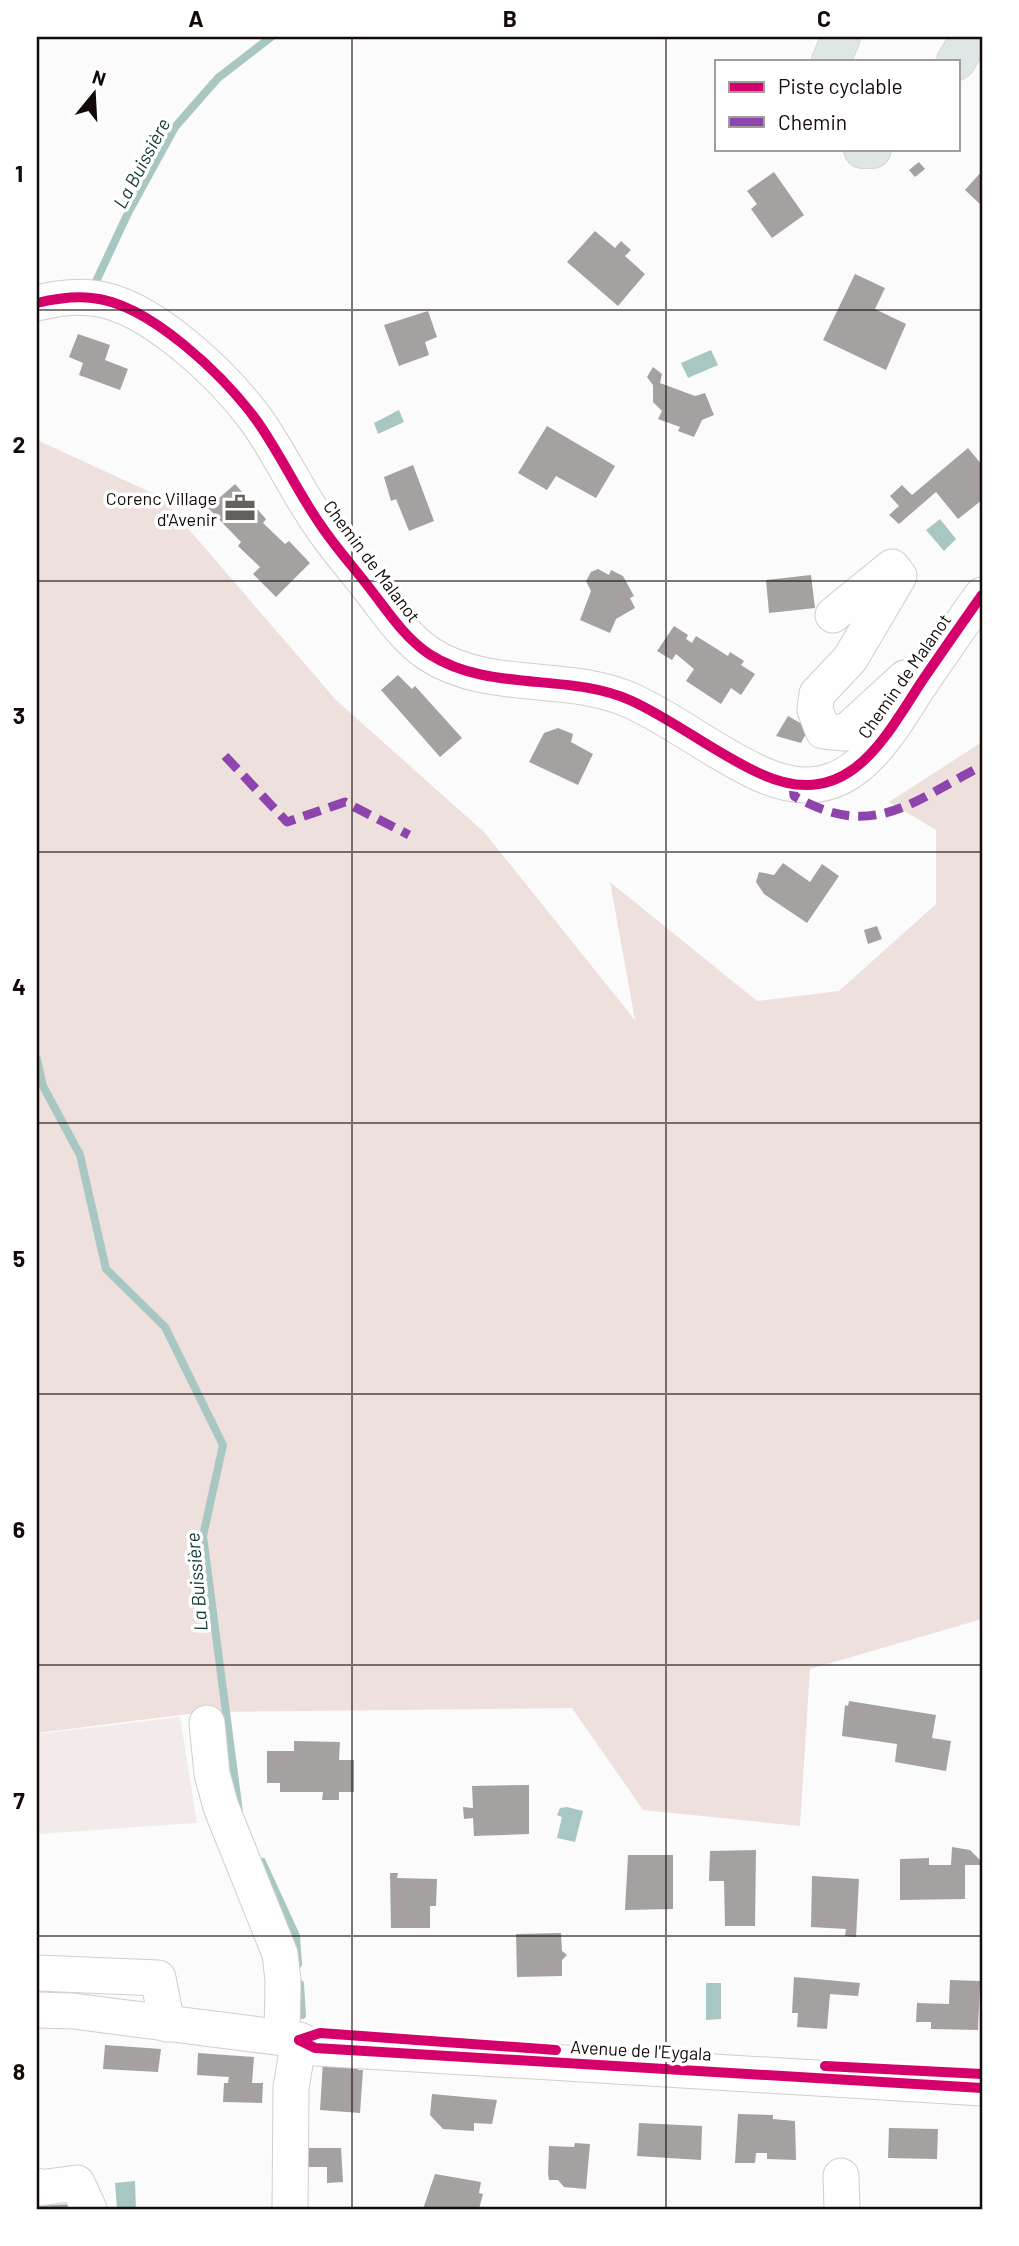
<svg xmlns="http://www.w3.org/2000/svg" width="1019" height="2246" viewBox="0 0 1019 2246" font-family="Barlow,sans-serif">
  <style>
    .built { fill: #f3ebe9 }
    .green { fill: #eee0dc }
    .water { fill: #a8c7c2 }
    .lines { fill: none; stroke-linecap: round; stroke-linejoin: round }
    .stream { stroke: #a8c7c2; stroke-width: 8 }
    .building { fill: #a5a1a0 }
    .minor-casing { stroke: #d2cdcc; stroke-width: 37 }
    .major-casing { stroke: #d8d6d6; stroke-width: 40 }
    .minor { stroke: #fefefe; stroke-width: 35 }
    .major { stroke: #dfe7e6; stroke-width: 38 }
    .quiet { stroke: #8e44ad; stroke-width: 9; stroke-dasharray: 18 9; stroke-linecap: butt }
    .cycleway-casing { stroke: #fff; stroke-width: 15 }
    .cycleway { stroke: #d6006c; stroke-width: 10 }
    .grid { fill: none; stroke: #140b09; stroke-width: 2; stroke-opacity: 0.55 }
    .labels { text-anchor: middle; dominant-baseline: central; stroke-width: 7; stroke-linejoin: round; paint-order: stroke }
    .poi-label { font-size: 18px; fill: #140b09; stroke: #fff; text-anchor: end }
    .street-label { font-size: 18px; fill: #140b09; stroke: #fff }
    .water-label { font-size: 19px; font-style: italic; fill: #103a35; stroke: #fff }
    .neatline { fill: none; stroke: #140b09; stroke-width: 2.5 }
    .grid-label { font-size: 23px; text-anchor: middle; font-weight: bold; fill: #140b09 }
  </style>
  <rect width="100%" height="100%" fill="#fbfbfb"/>
  <path class="built" d="M180 1717 197 1823 37 1834V1734Z"/>
  <path class="green" d="M37 440 161 497 336 700 485 833 635 1020 610 882 757 1001 839 991 936 904V830L889 802 982 742V1619L810 1669 800 1826 643 1810 572 1708 204 1712 37 1733Z"/>
  <g class="water">
    <path d="M711 350 718 365 688 378 681 363Z"/>
    <path d="M399 410 404 422 378 434 374 423Z"/>
    <path d="M940 519 956 539 944 551 926 530Z"/>
    <path d="M567 1807 583 1811 575 1842 557 1838 562 1817 557 1815 560 1808Z"/>
    <path d="M706 1983H721V2019L706 2020Z"/>
    <path d="M135 2181 136 2209H117L115 2183Z"/>
  </g>
  <g class="lines">
    <g class="stream">
      <path d="M92 290 128 213 175 127 218 78 271 37"/>
      <path d="M37 1059 43 1086 80 1155 106 1269 165 1327 223 1445 203 1536 239 1812"/>
      <path d="M262 1862 296 1936 298 1964"/>
      <path d="M300 1984 302 2015"/>
    </g>
  </g>
  <g class="building">
    <path d="M919 162 925 169 915 177 909 170Z"/>
    <path d="M982 171V206L965 190Z"/>
    <path d="M774 172 804 215 772 238 751 209 757 204 747 191Z"/>
    <path d="M595 231 615 248 621 241 631 250 625 256 645 274 618 306 567 262Z"/>
    <path d="M855 274 885 288 875 309 906 324 886 370 823 340Z"/>
    <path d="M428 311 437 337 425 342 429 355 399 366 384 325Z"/>
    <path d="M78 334 110 345 105 360 128 369 120 390 79 375 83 363 69 357Z"/>
    <path d="M653 367 662 374 660 383 695 396 705 393 714 415 702 420 694 437 678 431 680 427 658 419 662 411 653 402V385L647 377Z"/>
    <path d="M547 426 615 466 596 498 556 476 547 490 518 473Z"/>
    <path d="M968 448 982 465V500L958 519 936 492 899 524 889 515 899 506 890 496 902 485 912 495Z"/>
    <path d="M413 465 434 521 409 531 396 499 391 501 384 477Z"/>
    <path d="M235 484 266 519 263 523 285 544 289 541 310 563 276 597 253 574 260 567 238 546 241 542 208 508Z"/>
    <path d="M598 569 609 575 611 570 623 576 634 596 630 598 635 608 616 619 610 633 580 620 591 591 586 581 591 572Z"/>
    <path d="M811 575 815 608 769 613 766 580Z"/>
    <path d="M674 626 688 635 686 639 692 643 696 636 728 656 730 652 744 661 741 665 755 674 741 695 731 688 721 704 686 681 694 669 676 654 672 660 657 651Z"/>
    <path d="M398 675 412 689 415 686 462 738 440 757 381 690Z"/>
    <path d="M788 716 809 728 801 743 776 736Z"/>
    <path d="M558 728 573 734 571 742 593 754 578 785 529 762 544 733Z"/>
    <path d="M783 863 810 882 822 864 839 876 807 923 764 894 756 882 759 872 774 875Z"/>
    <path d="M877 926 882 939 868 944 864 930Z"/>
    <path d="M849 1701 936 1715 932 1738 951 1741 946 1771 895 1762 897 1744 842 1736 845 1705 848 1706Z"/>
    <path d="M294 1741 340 1742 339 1760H354V1792H339V1800H322L323 1792H280V1783H267V1751H294Z"/>
    <path d="M529 1785V1834L474 1836 473 1818 464 1819 463 1807 473 1808 472 1786Z"/>
    <path d="M952 1847 970 1850 980 1860V1865H965V1899L900 1900V1859L929 1858V1865H951Z"/>
    <path d="M756 1850 755 1926H725L724 1881H709L710 1851Z"/>
    <path d="M628 1855H673V1909L625 1910Z"/>
    <path d="M390 1873H398L397 1878 437 1879 436 1906H430V1928H391Z"/>
    <path d="M812 1876 859 1879 856 1937 845 1936 846 1929 811 1927Z"/>
    <path d="M561 1933 562 1951 567 1955 562 1960V1976L517 1977 516 1934Z"/>
    <path d="M794 1977 860 1983 858 1996 830 1994 827 2029 797 2027 798 2013H792Z"/>
    <path d="M950 1980 980 1981 978 2030 931 2029V2022H916L917 2003 949 2004Z"/>
    <path d="M105 2045 161 2049 158 2072 103 2069Z"/>
    <path d="M198 2053 254 2057 252 2083H263L262 2103 223 2102 224 2083H228L229 2077 197 2075Z"/>
    <path d="M323 2062 358 2064V2070H363L360 2113 320 2110Z"/>
    <path d="M432 2094 497 2100 492 2124 474 2123V2131L443 2129 430 2115Z"/>
    <path d="M738 2114 773 2115V2119L795 2121 796 2160 767 2159V2153H756L755 2163H735Z"/>
    <path d="M639 2123 702 2126 701 2160 637 2156Z"/>
    <path d="M889 2128 938 2129 937 2159 888 2158Z"/>
    <path d="M575 2143 590 2144 586 2189 564 2187 558 2180H549L548 2174 549 2146 574 2147Z"/>
    <path d="M305 2148H341L343 2182 327 2183V2167H305Z"/>
    <path d="M435 2174 481 2182 479 2193 483 2194 479 2209H423Z"/>
    <path d="M72 2204 73 2209H37V2206Z"/>
  </g>
  <g class="lines">
    <g class="minor-casing">
      <g id="minor">
        <path d="M37 303C54 299 74 296 92 298 149 303 224 376 257 421 281 455 298 493 322 527 337 549 355 569 371 590 389 613 405 638 429 654 489 693 569 672 632 701 677 722 716 754 761 774 847 813 883 741 922 681 942 652 962 623 982 595"/>
        <path d="M833 615 892 567 899 576 850 659 817 694 815 710 823 731 845 733 905 678 921 683"/>
        <path d="M207 1723 212 1774 221 1807 280 1954 283 1980 282 2037"/>
        <path d="M37 1973 158 1978 167 2024"/>
        <path d="M37 2010 73 2011 299 2040 315 2048 982 2088"/>
        <path d="M841 2176 842 2209"/>
        <path d="M37 2186 39 2188 77 2183 89 2209"/>
        <path d="M290 2209 291 2088 299 2040"/>
      </g>
    </g>
    <g class="major-casing">
      <g id="major">
        <path d="M831 61 841 37"/>
        <path d="M956 61 971 37"/>
        <path d="M863 149H872"/>
      </g>
    </g>
    <use href="#minor" class="minor"/>
    <use href="#major" class="major"/>
    <g class="quiet">
      <path d="M225 756 287 822 345 802 409 835"/>
      <path d="M793 783 794 796C873 841 911 802 982 766"/>
    </g>
    <g class="cycleway-casing">
      <g id="cycleway">
        <path d="M37 303C54 299 74 296 92 298 149 303 224 376 257 421 281 455 298 493 322 527 337 549 355 569 371 590 389 613 405 638 429 654 489 693 569 672 632 701 677 722 716 754 761 774 847 813 883 741 922 681 942 652 962 623 982 595"/>
        <path d="M299 2040 315 2048 982 2088"/>
        <path d="M299 2040 320 2033 556 2050"/>
        <path d="M825 2066 982 2074"/>
      </g>
    </g>
    <use href="#cycleway" class="cycleway"/>
  </g>
  <path class="grid" d="M352 37V2209M666 37V2209M37 310H982M37 581H982M37 852H982M37 1123H982M37 1394H982M37 1665H982M37 1936H982"/>
  <defs>
    <g id="office-bare" transform="scale(2.415)"><path d="M-6-3h4V-5.5h4V-3h4V5H-6ZM-1-4.5V-3h2v-1.5ZM-6 0V1H6V0Z" fill="#655f5e" stroke="#fff" stroke-width="2.5" paint-order="stroke"/></g>
  </defs>
  <g fill-rule="evenodd">
    <use href="#office-bare" x="240" y="508"/>
  </g>
  <g class="labels">
    <g class="poi-label">
      <text x="217" y="498">Corenc Village<tspan x="217" dy="21">d'Avenir</tspan></text>
    </g>
    <g class="street-label">
      <text transform="translate(372 561) rotate(53)">Chemin de Malanot</text>
      <text transform="translate(904 676) rotate(-55)">Chemin de Malanot</text>
      <text transform="translate(641 2050) rotate(3)">Avenue de l'Eygala</text>
    </g>
    <g class="water-label">
      <text transform="translate(141 163) rotate(-62)">La Buissière</text>
      <text transform="translate(196 1582) rotate(-95)">La Buissière</text>
    </g>
  </g>
  <rect width="1019" height="2246" fill="none" stroke="#ffffff" stroke-width="77"/>
  <rect x="715" y="60" width="245" height="91" fill="#ffffff" stroke="#a19d9d" stroke-width="2"/>
  <rect x="729" y="82" width="35" height="10" fill="#d6006c" stroke="#a19d9d" stroke-width="2"/>
  <text x="778" y="94" font-size="21" fill="#140b09">Piste cyclable</text>
  <rect x="729" y="117" width="35" height="10" fill="#8e44ad" stroke="#a19d9d" stroke-width="2"/>
  <text x="778" y="130" font-size="21" fill="#140b09">Chemin</text>
  <g transform="translate(94 94) rotate(18)" stroke="#ffffff" stroke-width="5" paint-order="stroke">
  <path d="M0-5L12 26L0 18L-12 26Z" fill="#140b09"/>
  <text y="-10" font-size="19" font-weight="bold" text-anchor="middle" fill="#140b09">N</text>
  </g>
  <rect x="38" y="38" width="943" height="2170" class="neatline"/>
  <g class="grid-label">
    <text x="196" y="27">A</text>
    <text x="510" y="27">B</text>
    <text x="824" y="27">C</text>
    <text x="19" y="182">1</text>
    <text x="19" y="453">2</text>
    <text x="19" y="724">3</text>
    <text x="19" y="995">4</text>
    <text x="19" y="1267">5</text>
    <text x="19" y="1538">6</text>
    <text x="19" y="1809">7</text>
    <text x="19" y="2080">8</text>
  </g>
</svg>
